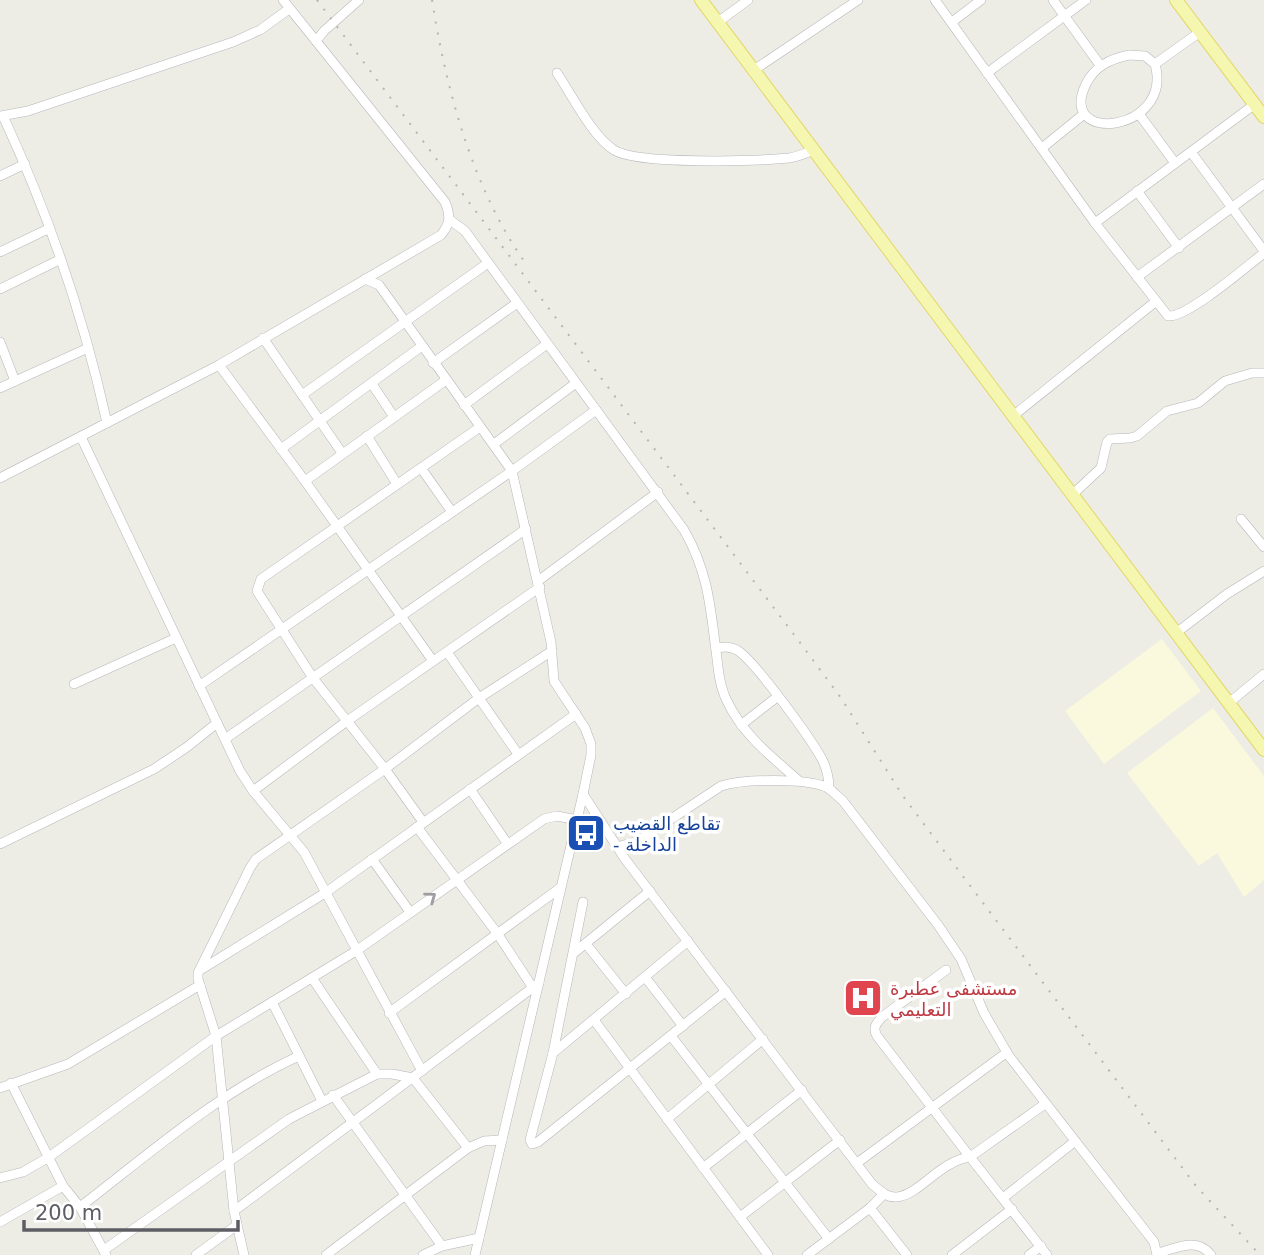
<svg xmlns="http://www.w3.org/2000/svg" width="1264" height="1255" viewBox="0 0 1264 1255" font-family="'DejaVu Sans',Vazirmatn,sans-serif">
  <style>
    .commercial { fill: #faf9dd }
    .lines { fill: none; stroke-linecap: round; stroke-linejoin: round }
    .minor-casing { stroke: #b5b6ba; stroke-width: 10 }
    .major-casing { stroke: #e3d769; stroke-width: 14 }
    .minor { stroke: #fff; stroke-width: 9 }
    .major { stroke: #f5f7b1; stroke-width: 12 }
    .rail { stroke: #b5b5b6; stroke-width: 2; stroke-dasharray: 2 9; stroke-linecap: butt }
    .oneway { stroke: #9e9ea2 }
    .labels { text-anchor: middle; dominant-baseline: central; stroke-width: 7; stroke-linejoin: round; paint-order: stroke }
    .transit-label { font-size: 18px; fill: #164399; stroke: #fff; text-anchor: start }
    .health-label { font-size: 18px; fill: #be3a42; stroke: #fff; text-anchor: start }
  </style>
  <rect width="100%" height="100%" fill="#edede5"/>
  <g class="commercial">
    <path d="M1162 639 1201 691 1104 764 1065 711Z"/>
    <path d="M1213 708 1264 776V880L1244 897 1217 853 1199 866 1127 773Z"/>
  </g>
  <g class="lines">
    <g class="minor-casing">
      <g id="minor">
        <path d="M283 0 316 41"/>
        <path d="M935 0 1095 223 1168 316C1187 318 1246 267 1264 253"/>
        <path d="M1053 0 1100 65"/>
        <path d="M718 22 748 0"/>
        <path d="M952 22 981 0"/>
        <path d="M1129 55 1145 56 1155 64C1174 132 1056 146 1086 84 1095 66 1110 59 1129 55Z"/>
        <path d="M1155 64 1200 32"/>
        <path d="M754 70 858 0"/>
        <path d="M557 73C572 95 592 136 614 150 637 165 757 161 789 158 797 157 806 153 814 150"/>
        <path d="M987 73 1086 0"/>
        <path d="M1139 114 1175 163"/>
        <path d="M0 116 28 111 233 42 260 30 289 9"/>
        <path d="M3 116C48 213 84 318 107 423"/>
        <path d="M1042 148 1084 114"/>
        <path d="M1191 152 1264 251"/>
        <path d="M0 176 25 164"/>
        <path d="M1137 191 1179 248"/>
        <path d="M450 220 465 231 684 530C706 568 710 601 715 643 718 663 718 683 727 701 743 735 772 757 799 781"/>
        <path d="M1095 223 1255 104"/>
        <path d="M0 252 48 229"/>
        <path d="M1137 277 1264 184"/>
        <path d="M365 279 379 285 512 471 551 642 554 681 585 728 591 744V755L583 794 475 1255"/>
        <path d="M0 289 59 260"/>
        <path d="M263 338 342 453"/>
        <path d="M0 342 15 381"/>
        <path d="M433 363 517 303"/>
        <path d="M219 365 305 481 433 661"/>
        <path d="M372 384 394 417"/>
        <path d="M0 388 88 348"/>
        <path d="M302 395 488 263"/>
        <path d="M464 405 547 344"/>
        <path d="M1013 416 1155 302"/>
        <path d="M367 436 397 484"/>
        <path d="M81 437 240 771 253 791 304 852 422 1071"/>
        <path d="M494 444 576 383"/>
        <path d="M281 449 422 346"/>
        <path d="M421 468 452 512"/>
        <path d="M0 478 219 365 441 235C450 224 451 216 445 202L316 41 324 31 359 0"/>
        <path d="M305 481 446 380"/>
        <path d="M1072 495 1101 468 1107 442 1110 439 1130 438 1137 436 1167 411 1198 403 1225 381 1252 373H1264"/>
        <path d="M1241 519 1264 547"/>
        <path d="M538 581 658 492"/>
        <path d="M1176 633 1227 594 1264 571"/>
        <path d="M716 648C724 647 730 646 737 650 755 661 812 740 823 761 827 770 829 778 829 788"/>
        <path d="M447 652 518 754"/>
        <path d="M74 684 176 638"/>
        <path d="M199 686 512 471 596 410"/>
        <path d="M1230 702 1264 674"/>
        <path d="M741 725 777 697"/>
        <path d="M225 739 526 529"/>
        <path d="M470 789 507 843"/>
        <path d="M253 791 347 721 540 587"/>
        <path d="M583 794 625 859 872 1184C879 1190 887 1198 897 1197 919 1195 940 1161 970 1157L1047 1255"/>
        <path d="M423 822 385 769 313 678 257 591 261 579 480 427"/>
        <path d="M417 827 497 933 533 988"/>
        <path d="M0 844 154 769 187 747 217 723"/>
        <path d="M617 847 638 841 721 786C743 779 805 778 826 787 832 790 837 796 843 801L938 925 961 959 984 1013 1009 1056 1154 1242 1157 1255"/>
        <path d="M372 859 410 912"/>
        <path d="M583 902 553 1053 530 1140 532 1144 538 1142 726 991"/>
        <path d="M586 944 626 994"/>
        <path d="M575 952 650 891"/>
        <path d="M202 969 325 893 576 714"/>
        <path d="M946 970 882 1017C877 1023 872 1027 877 1036L970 1157 1045 1104"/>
        <path d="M645 977 683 1026"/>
        <path d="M312 978 377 1074"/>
        <path d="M272 1002 322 1101"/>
        <path d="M389 1013 560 888"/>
        <path d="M594 1020 768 1255"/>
        <path d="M671 1036 829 1239"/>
        <path d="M553 1053 688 941"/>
        <path d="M11 1083 63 1186 80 1207 106 1255"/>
        <path d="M0 1088 68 1064 200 985"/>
        <path d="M333 1095 442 1246"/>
        <path d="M667 1119 763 1039"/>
        <path d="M857 1163 1006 1053"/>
        <path d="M703 1168 802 1090"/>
        <path d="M0 1178 23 1172 49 1157 216 1036 356 951 544 819 557 816 602 825"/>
        <path d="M1003 1198 1074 1142"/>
        <path d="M80 1207C150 1153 218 1093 299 1056"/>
        <path d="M870 1208 907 1255"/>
        <path d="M234 1211 539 983"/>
        <path d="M740 1217 840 1140"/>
        <path d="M0 1222 63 1186"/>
        <path d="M104 1250 289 1119 377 1074H392L413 1078 468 1148"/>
        <path d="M1158 1253C1177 1248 1197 1237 1211 1255"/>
        <path d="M196 1255 237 1225"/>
        <path d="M244 1255 234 1211 216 1036 198 979V973L250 868 256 859 385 769 479 698 552 651"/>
        <path d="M326 1255 468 1148 484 1141 502 1140"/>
        <path d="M423 1255 442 1246 479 1238"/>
        <path d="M807 1255 870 1208 884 1194"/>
        <path d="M952 1255 1012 1209"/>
        <path d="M1029 1255 1041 1246"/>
      </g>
    </g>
    <g class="major-casing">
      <g id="major">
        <path d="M701 0 1264 750"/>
        <path d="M1176 0 1264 117"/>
      </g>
    </g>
    <use href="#minor" class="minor"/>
    <use href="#major" class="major"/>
    <g class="rail">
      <path d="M317 0 801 644 841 698 903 796 956 867 1196 1186 1260 1255"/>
      <path d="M432 0C446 89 473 191 527 265"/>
    </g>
  </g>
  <defs><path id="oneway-chevron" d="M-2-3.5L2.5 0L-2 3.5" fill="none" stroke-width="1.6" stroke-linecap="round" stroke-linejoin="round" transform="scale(1.75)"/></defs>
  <use class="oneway" href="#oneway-chevron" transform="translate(431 897) rotate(-36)"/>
  <defs>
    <g id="bus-square" transform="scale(2.0125)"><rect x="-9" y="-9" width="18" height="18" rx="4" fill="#1a4fb4" stroke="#fff"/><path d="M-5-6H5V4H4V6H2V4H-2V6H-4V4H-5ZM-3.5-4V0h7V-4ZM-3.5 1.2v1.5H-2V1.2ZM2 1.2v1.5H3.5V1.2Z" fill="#fff"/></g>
    <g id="hospital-square" transform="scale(2.0125)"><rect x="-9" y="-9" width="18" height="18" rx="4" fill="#e0444e" stroke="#fff"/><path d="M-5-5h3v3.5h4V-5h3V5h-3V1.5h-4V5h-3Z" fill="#fff"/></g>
  </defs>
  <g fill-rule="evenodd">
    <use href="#bus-square" x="586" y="833"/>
    <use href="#hospital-square" x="863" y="998"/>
  </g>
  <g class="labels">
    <g class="transit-label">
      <text x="613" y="823">تقاطع القضيب<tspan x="613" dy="21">- الداخلة</tspan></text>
    </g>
    <g class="health-label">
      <text x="890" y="988">مستشفى عطبرة<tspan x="890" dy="21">التعليمي</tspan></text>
    </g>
  </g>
  <path d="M24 1220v10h214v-10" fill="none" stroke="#5d5e64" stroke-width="3.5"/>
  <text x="35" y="1220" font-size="21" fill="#5d5e64" stroke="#ffffff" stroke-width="5" paint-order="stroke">200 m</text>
</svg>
